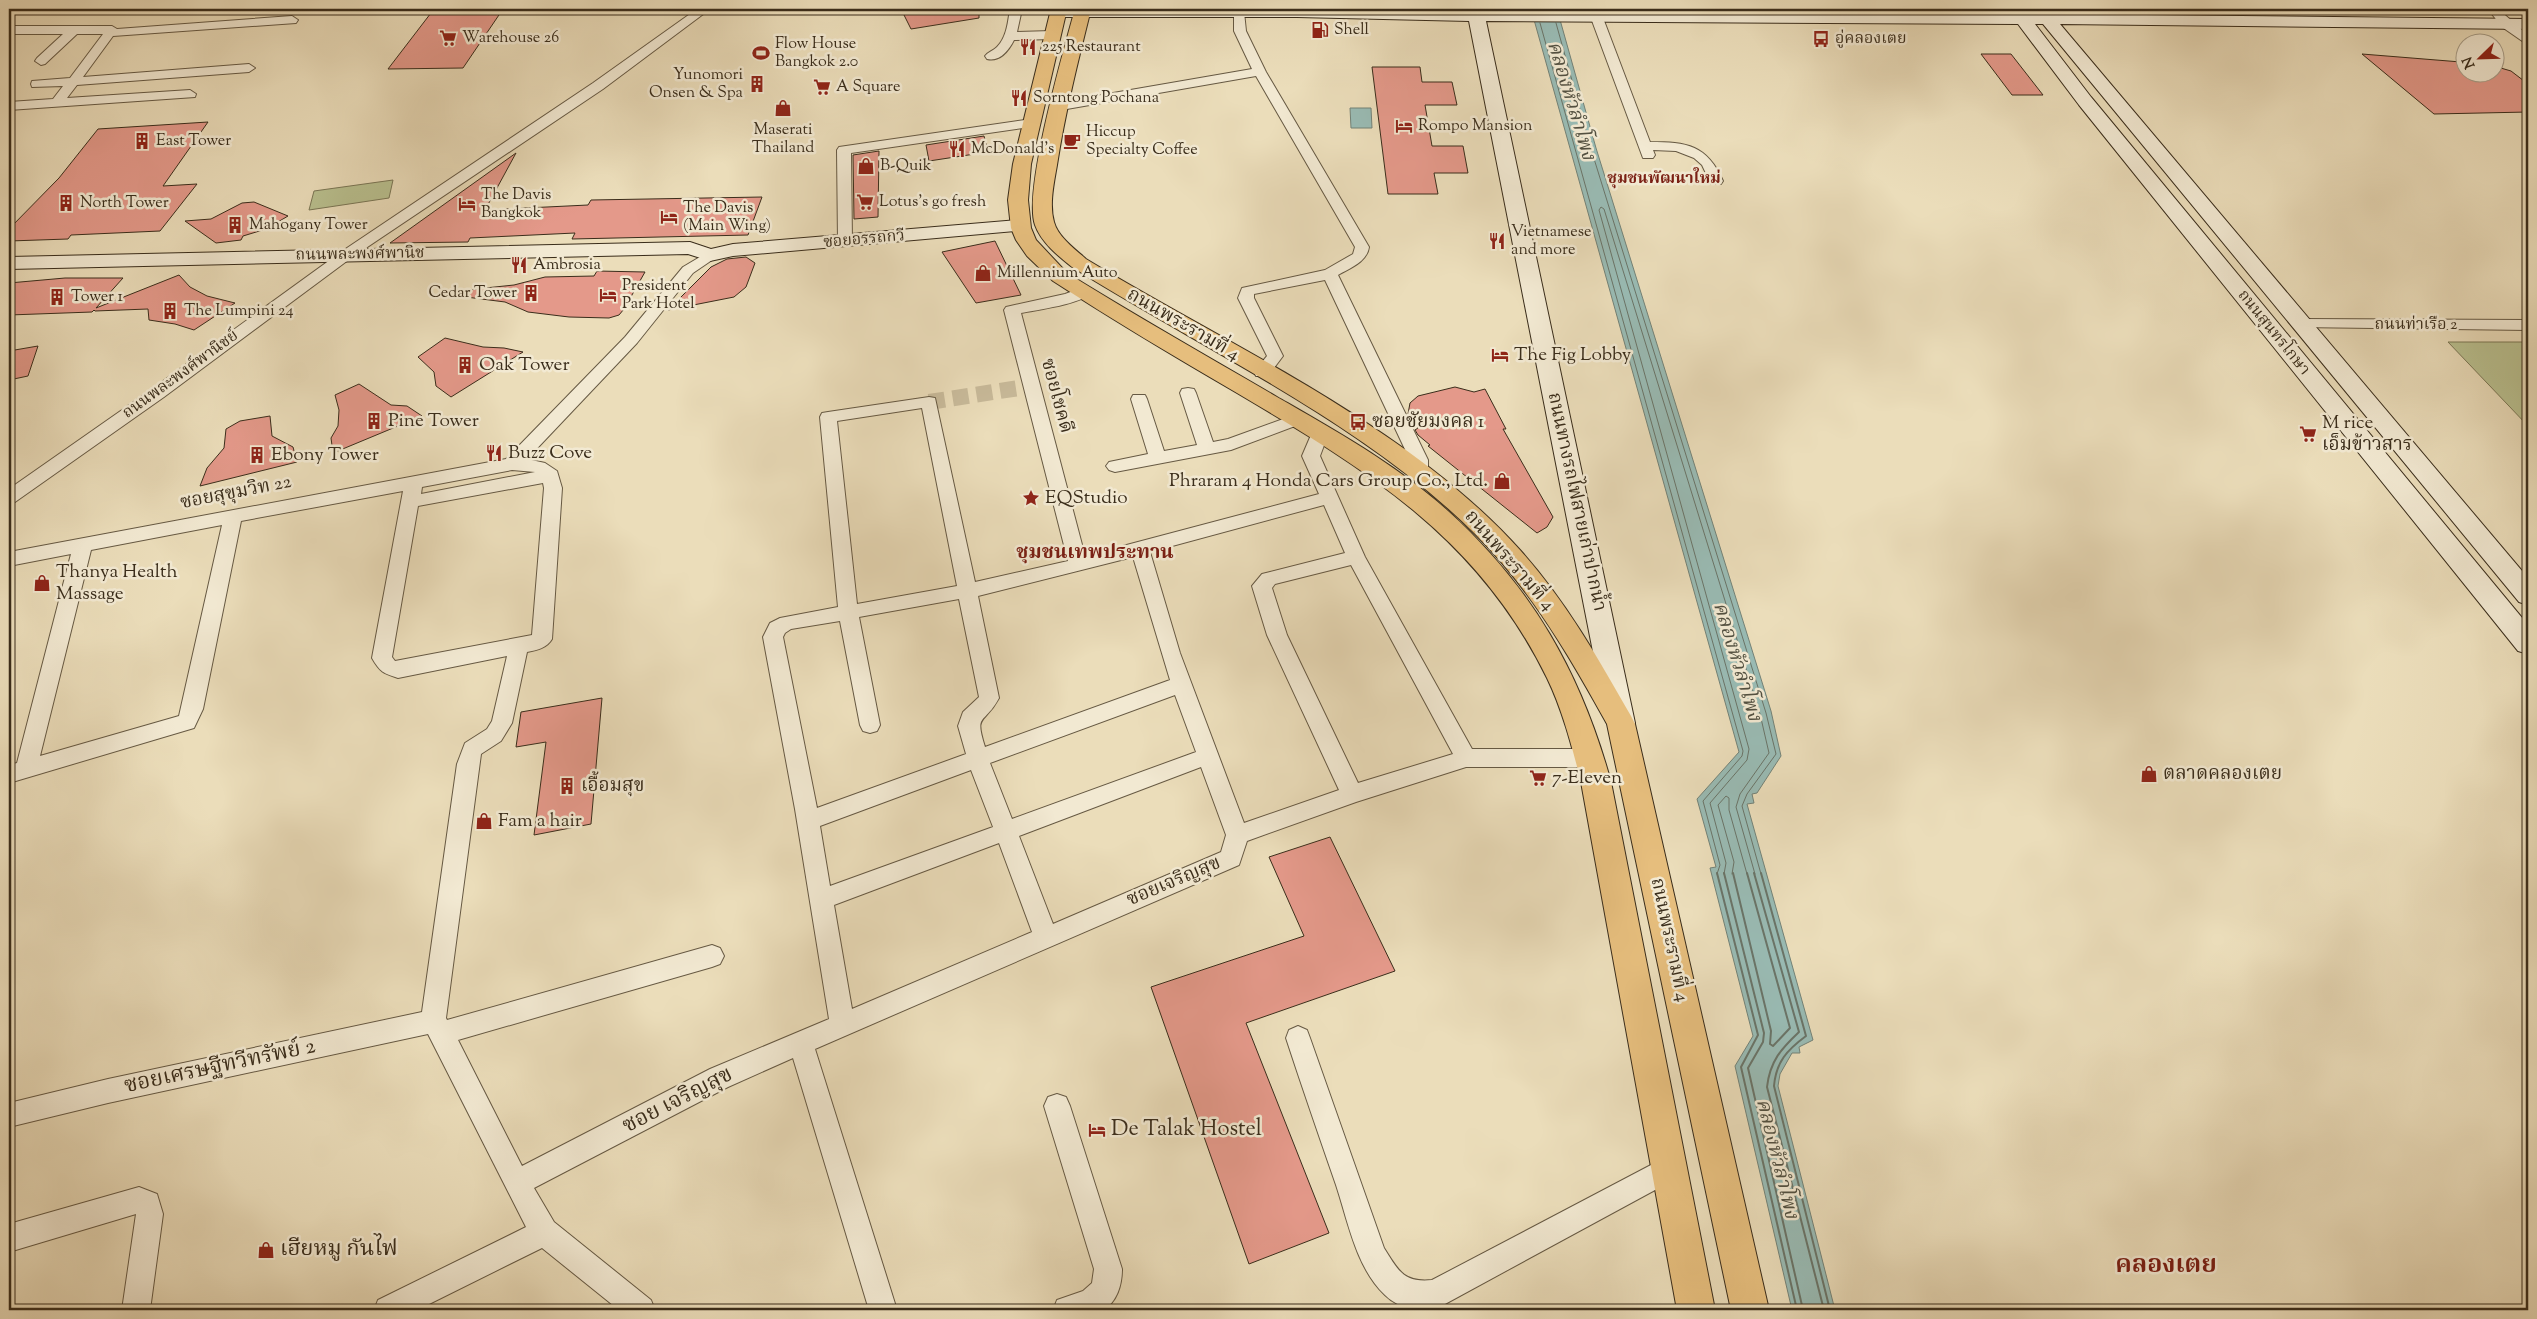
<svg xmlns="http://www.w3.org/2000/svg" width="2537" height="1319" viewBox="0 0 2537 1319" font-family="'Sorts Mill Goudy','Noto Serif Thai',serif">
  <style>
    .green { fill: #b9c08f; stroke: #7a7655 }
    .water { fill: #99bbb4; stroke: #738277 }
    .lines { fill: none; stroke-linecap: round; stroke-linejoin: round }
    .shore-far1 { stroke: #6a7468; stroke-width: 1 }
    .shore { stroke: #6a7468; stroke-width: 2 }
    .building { fill: #e4998a; stroke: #3a2d1b }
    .street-tunnel { stroke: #c8ba9a; stroke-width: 16; stroke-dasharray: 16 8; stroke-linecap: butt }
    .street-casing { stroke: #665943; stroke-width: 2 }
    .secondary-casing { stroke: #3a2d1b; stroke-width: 2 }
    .primary-casing { stroke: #3a2d1b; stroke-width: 2 }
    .street { fill: #f2e9d2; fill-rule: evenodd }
    .secondary { fill: #f2e9d2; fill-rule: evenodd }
    .primary { fill: #e6be7d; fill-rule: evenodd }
    .labels { text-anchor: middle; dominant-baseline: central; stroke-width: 5; stroke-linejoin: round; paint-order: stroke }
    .far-poi-label { font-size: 16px; fill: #3a2d1b; stroke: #f2e9d2; text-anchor: start }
    .far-neighbourhood-label { font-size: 16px; font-weight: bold; fill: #7a1f14; stroke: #f2e9d2 }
    .far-street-label { font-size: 16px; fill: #3a2d1b; stroke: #f2e9d2 }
    .street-label { font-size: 19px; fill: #3a2d1b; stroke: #f2e9d2 }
    .poi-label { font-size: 19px; fill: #3a2d1b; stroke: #f2e9d2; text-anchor: start }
    .water-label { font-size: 20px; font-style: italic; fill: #525041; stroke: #f2e9d2 }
    .neighbourhood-label { font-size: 20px; font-weight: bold; fill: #7a1f14; stroke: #f2e9d2 }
    .near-street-label { font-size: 22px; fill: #3a2d1b; stroke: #f2e9d2 }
    .near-poi-label { font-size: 22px; fill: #3a2d1b; stroke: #f2e9d2; text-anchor: start }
    .near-quarter-label { font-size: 25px; font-weight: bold; fill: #7a1f14; stroke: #f2e9d2 }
  </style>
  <rect width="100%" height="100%" fill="#ebddba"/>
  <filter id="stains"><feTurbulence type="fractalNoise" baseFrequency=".004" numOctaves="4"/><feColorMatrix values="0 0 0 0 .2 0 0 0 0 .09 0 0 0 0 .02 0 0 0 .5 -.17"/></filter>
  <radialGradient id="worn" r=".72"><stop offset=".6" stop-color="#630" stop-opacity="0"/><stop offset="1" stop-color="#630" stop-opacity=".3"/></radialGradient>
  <g class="green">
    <path d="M393 180 389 198 309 210 314 191Z"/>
    <path d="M2448 342H2528V426Z"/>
  </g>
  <g class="water">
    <path d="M1531 9H1557L1596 148 1771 711 1781 756 1757 793 1752 794 1754 803 1747 804 1813 1040 1799 1047 1800 1053H1792L1780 1074 1778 1086 1835 1310H1792L1735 1066 1753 1036 1710 868 1716 867 1697 799 1739 752Z"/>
    <path d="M1350 108H1371L1372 128H1351Z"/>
  </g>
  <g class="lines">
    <g class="shore-far1">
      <path d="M1540 23 1743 751 1742 756 1703 801 1720 865 1717 874"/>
      <path d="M1556 23 1591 149 1766 713 1776 754 1747 794 1742 806 1761 874"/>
      <path d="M1724 874 1726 863 1710 803 1747 760 1749 749 1599 210 1601 207 1604 209 1760 714 1769 753 1740 794 1736 807 1755 874"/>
      <path d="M1732 874 1734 862 1718 805 1726 796 1729 798V810L1747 874"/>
    </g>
    <g class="shore">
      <path d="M1717 873 1758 1035 1741 1067 1797 1310"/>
      <path d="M1724 873 1764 1033 1763 1042 1748 1068 1803 1310"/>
      <path d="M1733 873 1771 1031 1770 1044 1773 1046 1790 1028 1747 873"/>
      <path d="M1754 873 1799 1032C1781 1049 1770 1061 1767 1087L1824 1310"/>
      <path d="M1761 873 1806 1036C1787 1050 1776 1062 1774 1086L1830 1310"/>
    </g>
  </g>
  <g class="building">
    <path d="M434 9H503L463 68 388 69Z"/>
    <path d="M901 9H979V18L911 29Z"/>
    <path d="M1981 54H2011L2043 95H2012Z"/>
    <path d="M2362 54 2461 62 2464 63V72H2486L2494 76V66L2511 71 2528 84V112L2434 114Z"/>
    <path d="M1372 67H1420L1422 82H1452L1457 105H1425L1432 146H1463L1468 173H1434L1438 194H1388Z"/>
    <path d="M208 122 163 186 197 184 160 231 71 235 68 239 9 241V229L59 178 98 129Z"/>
    <path d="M984 136 988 152 929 161 926 145Z"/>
    <path d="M879 151 878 217 854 219 853 155Z"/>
    <path d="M516 153 485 210 588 205 591 200 762 197 748 235 572 239 575 233 470 238 468 242 390 243Z"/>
    <path d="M254 202 288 216 266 229 243 236 241 240 216 243 185 221 211 219 242 203Z"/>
    <path d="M995 241 1021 295 976 303 942 252Z"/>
    <path d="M746 257 755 263 746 287 734 297 668 310 711 267 727 259Z"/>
    <path d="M597 271 645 272 624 309 619 315 609 318 569 317 528 312 505 302 466 297V290L514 285 545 277 594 276Z"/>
    <path d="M179 275 190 287 207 296 235 303 194 330 175 324 149 320 148 309 95 311 94 310 92 312 9 315V283L65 278H123L96 308Z"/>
    <path d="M445 338 483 347 504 348 523 352 451 397 436 386 434 372 418 357Z"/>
    <path d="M38 346 28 376 9 380V351Z"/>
    <path d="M359 384 391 405 407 406 422 416 333 453 331 438 338 426 339 410 335 395Z"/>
    <path d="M1455 387 1474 392 1485 389 1506 429H1503L1553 517 1547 527 1537 533 1428 446 1430 445 1418 435 1415 430 1418 428 1408 414 1410 403 1418 396Z"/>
    <path d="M270 416 272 436 293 447 297 462 200 486 207 468 224 448 226 429 240 421Z"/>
    <path d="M602 698 591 824 534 835 546 742 516 747 521 712Z"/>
    <path d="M1330 837 1395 971 1246 1023 1329 1233 1249 1264 1151 987 1304 936 1269 857Z"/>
  </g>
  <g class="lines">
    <path class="street-tunnel" d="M929 402 1032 386"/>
    <g class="street-casing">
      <g id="street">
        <path d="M697 9H710L603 89 351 258 164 397 15 502 9 504V489L152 389 341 252 593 83Z"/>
        <path d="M1010 9H1022L1017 32 1052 31 1058 35 1052 39 1014 40C1009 50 1000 62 987 59L985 56C988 52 993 51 997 47 1007 37 1008 21 1010 9Z"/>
        <path d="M1234 9H1242L1244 12 1246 31 1266 72 1369 247C1367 262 1350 268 1338 275L1428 460V472L1425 476H1413L1410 472V460L1325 280 1254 294V298L1283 356 1268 376H1256L1254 372 1267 356 1238 298 1242 288 1325 270 1353 254 1355 247 1256 76 1061 110 1054 106 1061 102 1252 69 1234 31Z"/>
        <path d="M2488 9H2498L2528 35V45L2502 27Z"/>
        <path d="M1597 14 1603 18 1650 142C1687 142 1707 145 1723 181L1721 184H1711L1702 165 1694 158 1676 151 1653 150 1655 155 1653 158H1643L1591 18Z"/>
        <path d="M292 16 298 20 296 23 113 36 83 77 249 64 255 68 249 72 77 85 67 98 190 90 196 94 195 97 9 110V102L53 99 63 86 32 87 31 84 32 81 70 78 103 34H77L45 64 41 65 35 61 37 58 63 34H9V26H112L117 29Z"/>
        <path d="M1032 119 1039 123 1037 126 851 153 852 242 845 246 838 242 837 150 839 147Z"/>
        <path d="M710 251 715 252 717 255 715 258 693 273 637 343 527 459 545 463 557 471 562 488 552 639C547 648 537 650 527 652L512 723 501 741 481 754 446 1018 447 1020 712 945 720 948 724 956 720 964 712 967 458 1040 522 1166 710 1069 829 1019 795 809 763 637 770 623 780 618 838 607 820 417 822 413 828 412 929 397 935 398 975 582 1068 561 1004 310 1006 307 1065 294 1084 287 1092 292C1083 304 1036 310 1021 313L1085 556 1319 494 1302 456 1314 428H1326L1329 432 1320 456 1365 557 1472 749H1590L1598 752 1601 758 1598 764 1590 767H1466L1356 802 1247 841 1239 865 815 1049 897 1310H869L793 1058 728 1087 534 1188 554 1222 651 1300 655 1310H619L542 1248 417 1310H374L378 1300 526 1227 428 1034 108 1103 9 1127V1103L108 1079 422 1012 457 764 465 743 487 729 492 721 507 656 398 678C383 673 380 672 372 658L403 491 241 521 203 709 194 728 9 783V765L17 763 71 554 9 566V552L506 459 625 337 683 267ZM922 408 957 586 857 604 837 421ZM512 470 535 472 421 494 422 487ZM543 483 544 488 532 635 395 661 392 657 418 506ZM1324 505 1345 553 1262 574 1252 586 1267 635 1339 790 1244 823 1180 653 1150 552ZM222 525 179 716 40 756 91 550ZM1133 557 1170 680 985 747C974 712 984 726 999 698L978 596ZM1351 565 1453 754 1358 783 1287 635 1272 588 1275 584ZM959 599 979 697 963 712 958 726 966 754 817 808 783 637 785 633 791 629 840 621 860 725 863 731 870 733 877 731 880 725 859 617ZM1175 695 1196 752 1012 819 990 763ZM1201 767 1226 835 1221 852 1053 924 1019 836ZM971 770 993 827 830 886 820 826ZM999 843 1032 932 852 1009 834 905Z"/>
        <path d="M2303 319 2528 320V330L2297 327 2295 324Z"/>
        <path d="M1188 388 1194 389 1196 393 1213 442 1228 439 1297 414 1303 415 1305 419 1303 423 1231 450 1115 472 1109 470 1106 466 1109 462 1148 454 1131 399 1133 395H1145L1147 399 1164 451 1197 445 1180 393 1182 389Z"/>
        <path d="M1298 1026 1307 1030 1310 1038 1384 1248C1398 1270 1403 1283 1432 1280L1670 1155 1679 1159 1683 1168 1679 1177 1445 1304C1425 1312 1401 1311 1385 1295 1356 1268 1348 1221 1336 1185 1319 1136 1302 1087 1286 1038L1289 1030Z"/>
        <path d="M1057 1094 1066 1097 1070 1106 1122 1269C1122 1285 1117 1302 1103 1310H1053L1057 1300 1083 1291 1092 1283 1094 1269 1044 1106 1048 1097Z"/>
        <path d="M139 1187 157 1194 163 1214 150 1310H122L136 1214 9 1252V1224Z"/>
      </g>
    </g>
    <g class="secondary-casing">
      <g id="secondary">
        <path d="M1052 9 1467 11V9H1483L1484 11 2010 14 2007 9H2023L2027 14H2034L2031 9H2047L2052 14 2528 19V29L2060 24 2528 578V605L2519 602 2043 24H2035L2091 97 2528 625V654L2518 651 2079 105 2018 24 1486 21 1635 723 1631 731 1621 734 1611 731 1607 723 1469 21 1297 17H1058L1052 15 1050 12Z"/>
        <path d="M1019 220 1026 222 1029 226 1026 230 733 256 710 261 688 254 9 269V257L690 242 711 249 733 244Z"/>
      </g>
    </g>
    <g class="primary-casing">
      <g id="primary">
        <path d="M1051 9H1067L1031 164 1028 200 1031 228 1036 240 1067 273C1136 316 1207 356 1277 397 1336 431 1397 465 1448 511 1532 587 1581 673 1611 782L1715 1310H1677L1581 782C1572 747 1563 711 1547 678 1478 537 1367 470 1237 393 1175 357 1113 320 1053 281L1027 256 1016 240 1011 228 1008 200 1013 164Z"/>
        <path d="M1075 9H1091C1078 61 1065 113 1057 165 1054 183 1049 204 1054 222 1058 237 1075 249 1086 259 1228 345 1409 426 1520 550 1565 600 1598 658 1631 716L1635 724 1769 1310H1731L1607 724C1576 668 1544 612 1502 563 1394 437 1212 355 1072 267 1058 256 1041 242 1035 225 1023 191 1064 49 1075 9Z"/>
      </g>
    </g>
    <use href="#street" class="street"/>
    <use href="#secondary" class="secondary"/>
    <use href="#primary" class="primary"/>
  </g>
  <defs>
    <g id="fuel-bare" transform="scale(1.35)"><path d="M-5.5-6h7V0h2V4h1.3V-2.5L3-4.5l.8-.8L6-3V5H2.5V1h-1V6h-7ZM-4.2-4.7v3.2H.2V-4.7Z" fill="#8f2418" stroke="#f2e9d2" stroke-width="2.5" paint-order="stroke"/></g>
    <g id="supermarket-bare" transform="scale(1.35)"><path d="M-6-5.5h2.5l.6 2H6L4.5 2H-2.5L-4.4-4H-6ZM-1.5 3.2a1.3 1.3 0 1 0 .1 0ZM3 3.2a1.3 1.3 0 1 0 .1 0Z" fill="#8f2418" stroke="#f2e9d2" stroke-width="2.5" paint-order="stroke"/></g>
    <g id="bus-bare" transform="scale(1.35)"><path d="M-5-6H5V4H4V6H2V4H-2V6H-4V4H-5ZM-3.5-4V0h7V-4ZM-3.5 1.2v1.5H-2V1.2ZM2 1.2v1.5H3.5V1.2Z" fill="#8f2418" stroke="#f2e9d2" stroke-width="2.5" paint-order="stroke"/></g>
    <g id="restaurant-bare" transform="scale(1.35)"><path d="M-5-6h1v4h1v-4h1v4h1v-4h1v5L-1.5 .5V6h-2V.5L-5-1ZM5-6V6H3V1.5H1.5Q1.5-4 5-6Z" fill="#8f2418" stroke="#f2e9d2" stroke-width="2.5" paint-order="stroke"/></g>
    <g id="stadium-bare" transform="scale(1.35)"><path d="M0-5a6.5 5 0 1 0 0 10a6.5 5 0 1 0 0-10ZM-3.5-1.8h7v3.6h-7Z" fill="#8f2418" stroke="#f2e9d2" stroke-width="2.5" paint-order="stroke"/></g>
    <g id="building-bare" transform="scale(1.35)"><path d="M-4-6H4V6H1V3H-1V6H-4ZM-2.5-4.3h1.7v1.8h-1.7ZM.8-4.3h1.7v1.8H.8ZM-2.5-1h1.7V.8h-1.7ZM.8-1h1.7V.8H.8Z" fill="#8f2418" stroke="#f2e9d2" stroke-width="2.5" paint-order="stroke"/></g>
    <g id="shop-bare" transform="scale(1.35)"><path d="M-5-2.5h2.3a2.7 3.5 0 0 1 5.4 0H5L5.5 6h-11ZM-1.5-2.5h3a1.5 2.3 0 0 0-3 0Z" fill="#8f2418" stroke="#f2e9d2" stroke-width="2.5" paint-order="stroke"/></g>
    <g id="hotel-bare" transform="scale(1.35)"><path d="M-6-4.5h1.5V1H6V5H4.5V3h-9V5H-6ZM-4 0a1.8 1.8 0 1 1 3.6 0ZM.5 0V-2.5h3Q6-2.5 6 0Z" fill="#8f2418" stroke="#f2e9d2" stroke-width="2.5" paint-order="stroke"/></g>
    <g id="cafe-bare" transform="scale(1.35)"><path d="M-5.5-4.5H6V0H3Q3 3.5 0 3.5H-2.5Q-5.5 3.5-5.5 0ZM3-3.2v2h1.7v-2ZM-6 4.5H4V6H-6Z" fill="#8f2418" stroke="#f2e9d2" stroke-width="2.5" paint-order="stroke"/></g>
    <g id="sight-bare" transform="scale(1.35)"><path d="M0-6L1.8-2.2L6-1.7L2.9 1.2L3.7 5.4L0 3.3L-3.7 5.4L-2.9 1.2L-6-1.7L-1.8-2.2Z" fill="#8f2418" stroke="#f2e9d2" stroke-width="2.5" paint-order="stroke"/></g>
  </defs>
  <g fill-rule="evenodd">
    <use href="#fuel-bare" x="1320" y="30"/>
    <use href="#supermarket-bare" x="448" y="38"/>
    <use href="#bus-bare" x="1821" y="39"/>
    <use href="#restaurant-bare" x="1028" y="47"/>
    <use href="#stadium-bare" x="761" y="53"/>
    <use href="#building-bare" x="757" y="84"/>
    <use href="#supermarket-bare" x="822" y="87"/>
    <use href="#restaurant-bare" x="1019" y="98"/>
    <use href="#shop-bare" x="783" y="108"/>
    <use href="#hotel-bare" x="1404" y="126"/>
    <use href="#building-bare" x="142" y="141"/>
    <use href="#cafe-bare" x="1072" y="141"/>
    <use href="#restaurant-bare" x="957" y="149"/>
    <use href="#shop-bare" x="866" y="166"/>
    <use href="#supermarket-bare" x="865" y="202"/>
    <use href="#building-bare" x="66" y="203"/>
    <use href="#hotel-bare" x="467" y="204"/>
    <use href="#hotel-bare" x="669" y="217"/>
    <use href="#building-bare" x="235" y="225"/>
    <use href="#restaurant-bare" x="1497" y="241"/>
    <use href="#restaurant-bare" x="519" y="265"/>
    <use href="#shop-bare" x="983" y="273"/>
    <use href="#building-bare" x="531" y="293"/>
    <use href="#hotel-bare" x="608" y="295"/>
    <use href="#building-bare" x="57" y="297"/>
    <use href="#building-bare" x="170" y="311"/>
    <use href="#hotel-bare" x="1500" y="355"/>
    <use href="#building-bare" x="465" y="365"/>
    <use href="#building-bare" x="374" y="421"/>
    <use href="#bus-bare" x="1358" y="422"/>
    <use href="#supermarket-bare" x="2308" y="434"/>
    <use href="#restaurant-bare" x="494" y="453"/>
    <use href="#building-bare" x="257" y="455"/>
    <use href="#shop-bare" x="1502" y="481"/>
    <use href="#sight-bare" x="1031" y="498"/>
    <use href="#shop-bare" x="42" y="583"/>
    <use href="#shop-bare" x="2149" y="774"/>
    <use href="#supermarket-bare" x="1538" y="778"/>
    <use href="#building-bare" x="567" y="786"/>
    <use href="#shop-bare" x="484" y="821"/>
    <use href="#hotel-bare" x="1097" y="1130"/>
    <use href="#shop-bare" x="266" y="1250"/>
  </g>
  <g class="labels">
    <g class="far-poi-label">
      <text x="1334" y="30">Shell</text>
      <text x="462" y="38">Warehouse 26</text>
      <text x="1835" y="39">อู่คลองเตย</text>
      <text x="775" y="44">Flow House<tspan x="775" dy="18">Bangkok 2.0</tspan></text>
      <text x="1042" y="47">225 Restaurant</text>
      <text x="743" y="75" text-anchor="end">Yunomori<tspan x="743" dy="18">Onsen &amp; Spa</tspan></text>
      <text x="836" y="87">A Square</text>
      <text x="1033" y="98">Sorntong Pochana</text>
      <text x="1418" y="126">Rompo Mansion</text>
      <text x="783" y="130" text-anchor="middle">Maserati<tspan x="783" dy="18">Thailand</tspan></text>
      <text x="1086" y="132">Hiccup<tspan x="1086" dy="18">Specialty Coffee</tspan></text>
      <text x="156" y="141">East Tower</text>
      <text x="971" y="149">McDonald's</text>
      <text x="880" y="166">B-Quik</text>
      <text x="481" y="195">The Davis<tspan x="481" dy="18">Bangkok</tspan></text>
      <text x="879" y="202">Lotus's go fresh</text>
      <text x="80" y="203">North Tower</text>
      <text x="683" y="208">The Davis<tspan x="683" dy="18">(Main Wing)</tspan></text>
      <text x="249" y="225">Mahogany Tower</text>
      <text x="1511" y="232">Vietnamese<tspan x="1511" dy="18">and more</tspan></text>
      <text x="533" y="265">Ambrosia</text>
      <text x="997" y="273">Millennium Auto</text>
      <text x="622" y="286">President<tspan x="622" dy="18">Park Hotel</tspan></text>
      <text x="517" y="293" text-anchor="end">Cedar Tower</text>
      <text x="71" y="297">Tower 1</text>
      <text x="184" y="311">The Lumpini 24</text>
    </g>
    <g class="far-neighbourhood-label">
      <text x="1664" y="179">ชุมชนพัฒนาใหม่</text>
    </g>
    <g class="far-street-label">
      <text transform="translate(864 240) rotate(-5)">ซอยอรรถกวี</text>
      <text transform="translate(360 255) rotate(-1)">ถนนพละพงศ์พานิช</text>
      <text x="2416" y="325">ถนนท่าเรือ 2</text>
      <text transform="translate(2273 333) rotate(51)">ถนนสุนทรโกษา</text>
      <text transform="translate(181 375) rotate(-36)">ถนนพละพงศ์พานิชย์</text>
    </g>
    <g class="street-label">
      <text transform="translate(1183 325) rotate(30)">ถนนพระรามที่ 4</text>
      <text transform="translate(1056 396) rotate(75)">ซอยโชคดี</text>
      <text transform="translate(236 493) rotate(-11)">ซอยสุขุมวิท 22</text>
      <text transform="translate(1576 502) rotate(78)">ถนนทางรถไฟสายเก่าปากน้ำ</text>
      <text transform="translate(1509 561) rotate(49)">ถนนพระรามที่ 4</text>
      <text transform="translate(1174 882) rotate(-23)">ซอยเจริญสุข</text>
      <text transform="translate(1669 940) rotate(78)">ถนนพระรามที่ 4</text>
    </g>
    <g class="poi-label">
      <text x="1514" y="355">The Fig Lobby</text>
      <text x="479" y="365">Oak Tower</text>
      <text x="388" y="421">Pine Tower</text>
      <text x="1372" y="422">ซอยชัยมงคล 1</text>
      <text x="2322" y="423">M rice<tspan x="2322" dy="22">เอ็มข้าวสาร</tspan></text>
      <text x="508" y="453">Buzz Cove</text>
      <text x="271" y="455">Ebony Tower</text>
      <text x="1488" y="481" text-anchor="end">Phraram 4 Honda Cars Group Co., Ltd.</text>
      <text x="1045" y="498">EQStudio</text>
      <text x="56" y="572">Thanya Health<tspan x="56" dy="22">Massage</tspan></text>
      <text x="2163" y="774">ตลาดคลองเตย</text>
      <text x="1552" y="778">7-Eleven</text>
      <text x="581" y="786">เอื้อมสุข</text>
      <text x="498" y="821">Fam a hair</text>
    </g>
    <g class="water-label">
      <text transform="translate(1570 101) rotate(73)">คลองหัวลำโพง</text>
      <text transform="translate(1736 662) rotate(73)">คลองหัวลำโพง</text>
      <text transform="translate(1776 1159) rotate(76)">คลองหัวลำโพง</text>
    </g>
    <g class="neighbourhood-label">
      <text x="1095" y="553">ชุมชนเทพประทาน</text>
    </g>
    <g class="near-street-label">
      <text transform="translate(220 1067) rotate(-12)">ซอยเศรษฐีทวีทรัพย์ 2</text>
      <text transform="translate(678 1101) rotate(-27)">ซอย เจริญสุข</text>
    </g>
    <g class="near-poi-label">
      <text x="1111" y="1130">De Talak Hostel</text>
      <text x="280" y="1250">เฮียหมู กันไฟ</text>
    </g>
    <g class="near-quarter-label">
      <text x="2166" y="1266">คลองเตย</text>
    </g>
  </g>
  <rect width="2537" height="1319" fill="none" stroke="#ebddba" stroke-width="30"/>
  <rect x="10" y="10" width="2517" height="1299" fill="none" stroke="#3a2d1b" stroke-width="2.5"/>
  <rect x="15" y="15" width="2507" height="1289" fill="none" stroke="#3a2d1b"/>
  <g transform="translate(2480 58) rotate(247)"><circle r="24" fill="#f2e9d2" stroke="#a89e89"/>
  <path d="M0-4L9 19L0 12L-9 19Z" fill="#8f2418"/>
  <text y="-8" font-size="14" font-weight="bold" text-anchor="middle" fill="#3a2d1b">N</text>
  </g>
  <rect width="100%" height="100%" filter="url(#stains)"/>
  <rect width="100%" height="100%" fill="url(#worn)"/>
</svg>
